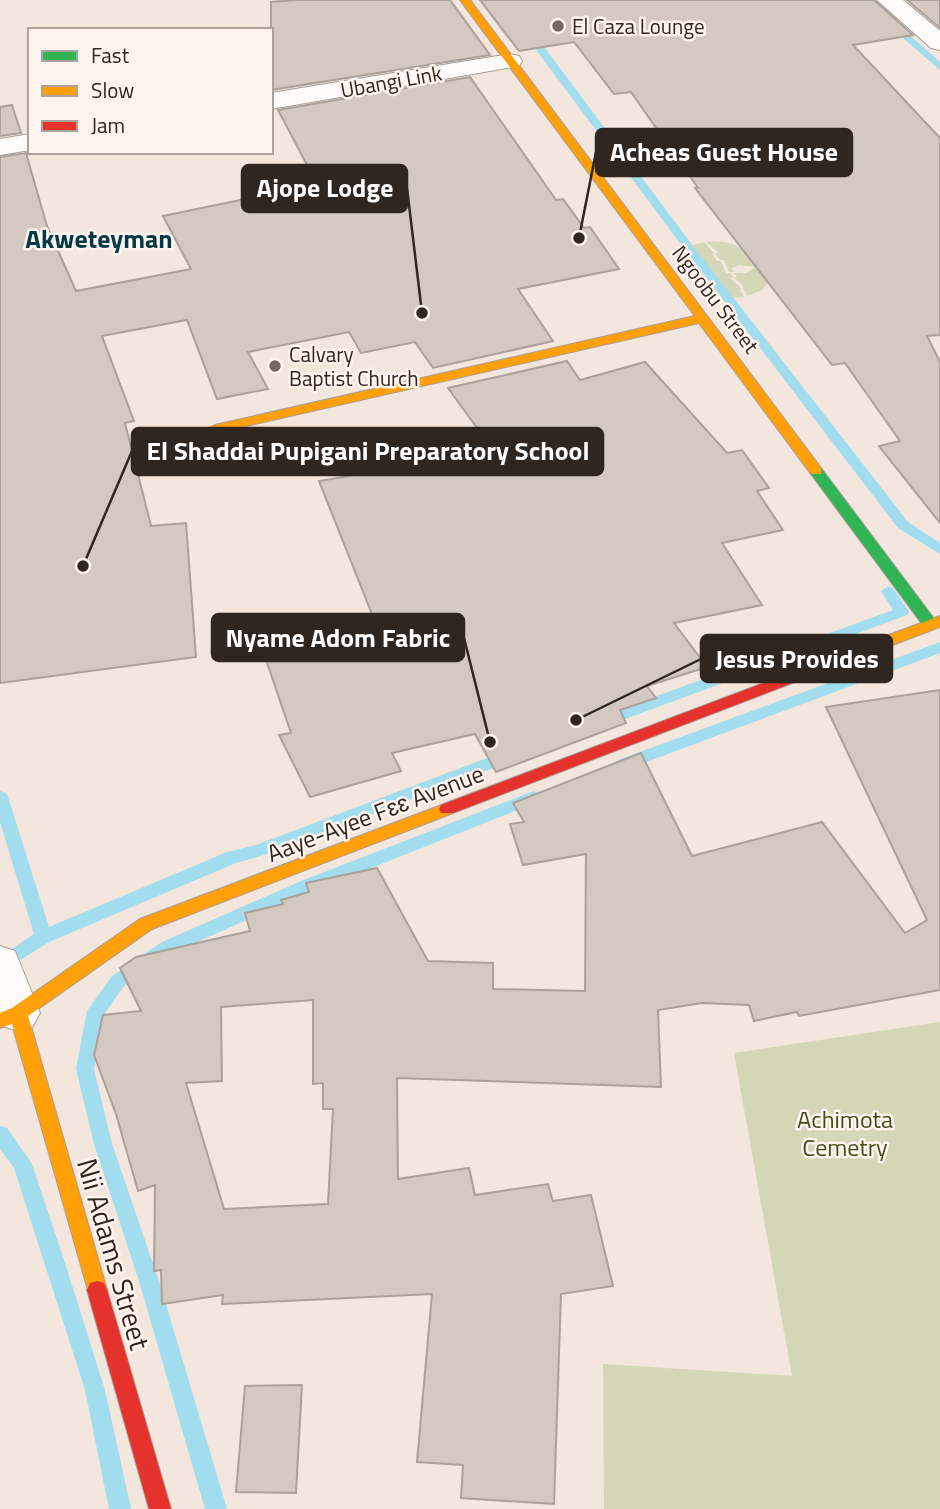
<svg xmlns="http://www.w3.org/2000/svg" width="940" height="1509" viewBox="0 0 940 1509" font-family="'Titillium Web',sans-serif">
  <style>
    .green { fill: #d4d6b8 }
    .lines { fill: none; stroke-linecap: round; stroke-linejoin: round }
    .stream { fill: #a1dcef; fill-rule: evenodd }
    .building { fill: #d3c9c1; stroke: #aaa199; stroke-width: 2; fill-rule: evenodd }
    .street-casing { stroke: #a89e96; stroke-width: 2 }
    .fast-casing { stroke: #a89e96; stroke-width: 2 }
    .slow-casing { stroke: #a89e96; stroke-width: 2 }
    .jam-casing { stroke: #a89e96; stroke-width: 2 }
    .street { fill: #fdfbfa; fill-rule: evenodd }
    .fast { fill: #30b455; fill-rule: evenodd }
    .slow { fill: #ff9f0a; fill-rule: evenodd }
    .jam { fill: #e5322d; fill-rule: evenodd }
    .poi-dot { fill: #736961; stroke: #fff5ee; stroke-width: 2.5 }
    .labels { text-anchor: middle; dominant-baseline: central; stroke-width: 5; stroke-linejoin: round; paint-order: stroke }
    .far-poi-label { font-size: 21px; fill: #2e261f; stroke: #fff5ee; text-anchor: start }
    .far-street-label { font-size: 21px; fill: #2e261f; stroke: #fff5ee }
    .street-label { font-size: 24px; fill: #2e261f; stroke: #fff5ee }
    .park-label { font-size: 24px; fill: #424f1c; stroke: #fff5ee }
    .far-district-label { font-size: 26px; font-weight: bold; fill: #003948; stroke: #fff5ee }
    .near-street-label { font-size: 28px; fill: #2e261f; stroke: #fff5ee }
    .leader { fill: none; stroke: #2e261f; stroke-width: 2.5 }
    .callout-dot { fill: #2e261f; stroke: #fff5ee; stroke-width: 2.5 }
    .callout { fill: #2e261f; stroke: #2e261f; stroke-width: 2.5 }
    .callout-label { font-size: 26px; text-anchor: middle; font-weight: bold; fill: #fff }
  </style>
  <rect width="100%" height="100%" fill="#f3e6dc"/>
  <g class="green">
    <path d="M704 242 714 253 712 254 717 261H721L726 273H730L733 277 730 278 742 289 740 290 744 297 730 298 691 246Z"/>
    <path d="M706 242C721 240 735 243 747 251V256L765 278 770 280 762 290 747 296 741 283 734 278 737 277 734 273H746L755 267 739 265 732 268 734 272H729L724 260H720L715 254 718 252Z"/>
    <path d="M940 1022V1509H604L603 1364 792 1376 734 1053Z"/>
  </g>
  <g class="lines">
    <g class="stream">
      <path d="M499 0H509L690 242 908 522 940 543V554L898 528 682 246Z"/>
      <path d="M859 0H870L940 62V70Z"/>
      <path d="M888 586 893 588 909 612 907 615 609 725H599L596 721 599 717 893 610 881 591Z"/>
      <path d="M940 642V653L630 768 624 770 616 764 618 760Z"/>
      <path d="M511 749 519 755 517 759 264 855 236 863 49 942 0 973V957L34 934 0 822V791L6 793 8 797 49 927 227 852 256 845Z"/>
      <path d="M534 791 540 793 542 797 540 801 313 891 174 952 124 986 105 1013 94 1069 112 1144 159 1281 227 1509H205L139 1281 94 1144 76 1069 87 1011 112 976 162 942 301 881Z"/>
      <path d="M0 1126 7 1128 32 1164 64 1260 105 1390 131 1509H109L85 1390 14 1168 0 1149Z"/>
    </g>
  </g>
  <g class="building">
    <path d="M295 0H450L490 55 271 90V2Z"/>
    <path d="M480 0H874L913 35 853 45 940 138V335L927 336 940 362V523L879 446 900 441 845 363 832 365 695 188H698L631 92 614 94 574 42 519 51Z"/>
    <path d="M907 0H940V28Z"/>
    <path d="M470 77 556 200 563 199 584 228 590 227 619 269 518 289 553 341 433 368 415 342 361 353 349 332 248 352 268 389 217 399 187 320 102 336 134 421 125 423 151 526 186 523 196 657 0 683V157L26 153 47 226 76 291 191 269 163 216 317 184 278 110Z"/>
    <path d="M12 105 21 133 0 136V107Z"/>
    <path d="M567 361 580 380 645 362 727 453 742 450 769 488 757 491 783 530 722 543 762 605 674 623 707 667 647 686 656 698 620 710 626 723 496 772 475 734 392 753 401 771 310 797 279 735 291 733 263 651 377 627 319 481 427 463 415 441 477 428 448 388Z"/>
    <path d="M940 690V990L799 1016 797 1012 754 1021 749 1005 702 1003 658 1010 661 1087 397 1078 398 1179 469 1168 475 1195 548 1184 553 1201 591 1195 613 1286 561 1294 554 1504 461 1498 463 1465 417 1462 432 1294 222 1304 223 1295 162 1304 161 1270 154 1271 155 1185 138 1191 116 1114 94 1055 103 1015 141 1011 120 968 136 957 250 931 245 913 283 904 281 900 309 892 306 883 377 868 428 961 493 963V989L585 991 586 854 523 865 510 824 524 822 513 803 641 753 692 856 822 822 905 933 927 920 826 707ZM313 1000V1084L323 1083V1109H333L328 1204 224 1209 186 1083 222 1081 221 1007Z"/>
    <path d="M302 1385 296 1493 236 1492 245 1386Z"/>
  </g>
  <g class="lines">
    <g class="street-casing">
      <g id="street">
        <path d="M877 0H903L940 31V50L931 48Z"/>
        <path d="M510 54 519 56 522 61 519 66 271 109V93Z"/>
        <path d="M30 134V150L0 155V139Z"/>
        <path d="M0 946 15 951 40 1013 33 1026 18 1031 3 1026 0 1021Z"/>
      </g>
    </g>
    <g class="fast-casing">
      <path id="fast" d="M816 467 821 468 935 620 937 624 935 628H925L811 474 809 471Z"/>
    </g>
    <g class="slow-casing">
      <g id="slow">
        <path d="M460 0H470L821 468V474H811L699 323 215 433 210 432 208 429 215 425 695 316Z"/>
        <path d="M940 616V627L829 669H819L816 665 819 661Z"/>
        <path d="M447 803 453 805 455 809 453 813 152 929 28 1016 107 1290 104 1297 97 1299 90 1297 12 1024 0 1028V1013L12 1008 140 919Z"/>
      </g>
    </g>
    <g class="jam-casing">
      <g id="jam">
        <path d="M824 660 829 661 832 665 829 669 453 813H441L439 809 441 805Z"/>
        <path d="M97 1281 104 1283 107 1290 171 1509H149L87 1290 90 1283Z"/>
      </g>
    </g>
    <use href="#street" class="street"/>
    <use href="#fast" class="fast"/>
    <use href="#slow" class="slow"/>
    <use href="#jam" class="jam"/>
  </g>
  <g class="poi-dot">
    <circle cx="558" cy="26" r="7"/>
    <circle cx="275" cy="366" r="7"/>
  </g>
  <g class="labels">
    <g class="far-poi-label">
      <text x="572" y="26">El Caza Lounge</text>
      <text x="289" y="354">Calvary<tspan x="289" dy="24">Baptist Church</tspan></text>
    </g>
    <g class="far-street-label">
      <text transform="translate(391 81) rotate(-10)">Ubangi Link</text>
      <text transform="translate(716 299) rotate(53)">Ngoobu Street</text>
    </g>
    <g class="street-label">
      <text transform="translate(375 813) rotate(-21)">Aaye-Ayee Fɛɛ Avenue</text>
    </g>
    <g class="park-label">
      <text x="845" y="1119">Achimota<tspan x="845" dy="28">Cemetry</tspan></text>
    </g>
    <g class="far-district-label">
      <text x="99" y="238">Akweteyman</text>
    </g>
    <g class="near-street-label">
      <text transform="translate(114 1254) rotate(74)">Nii Adams Street</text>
    </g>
  </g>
  <path class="leader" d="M579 238L596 152M422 313L407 188M83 566L132 451M490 742L464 638M576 720L701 659"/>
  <g class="callout-dot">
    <circle cx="579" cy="238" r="7"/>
    <circle cx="422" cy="313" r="7"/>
    <circle cx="83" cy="566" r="7"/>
    <circle cx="490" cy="742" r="7"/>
    <circle cx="576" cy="720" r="7"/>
  </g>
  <g class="callout">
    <rect x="596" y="129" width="256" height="47" rx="7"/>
    <rect x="242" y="165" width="165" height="47" rx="7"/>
    <rect x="132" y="428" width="471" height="47" rx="7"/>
    <rect x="212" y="614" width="252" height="47" rx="7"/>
    <rect x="701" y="635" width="191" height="47" rx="7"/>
  </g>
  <g class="callout-label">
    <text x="724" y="161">Acheas Guest House</text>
    <text x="325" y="197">Ajope Lodge</text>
    <text x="368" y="460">El Shaddai Pupigani Preparatory School</text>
    <text x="338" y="647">Nyame Adom Fabric</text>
    <text x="797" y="668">Jesus Provides</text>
  </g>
  <rect x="28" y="28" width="245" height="126" fill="#fff5ee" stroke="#aba29b" stroke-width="2"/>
  <rect x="42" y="51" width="35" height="10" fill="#30b455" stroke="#aba29b" stroke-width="2"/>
  <text x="91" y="63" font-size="21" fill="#2e261f">Fast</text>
  <rect x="42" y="86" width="35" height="10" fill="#ff9f0a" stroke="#aba29b" stroke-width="2"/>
  <text x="91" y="98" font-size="21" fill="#2e261f">Slow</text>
  <rect x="42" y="121" width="35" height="10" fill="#e5322d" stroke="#aba29b" stroke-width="2"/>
  <text x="91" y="133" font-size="21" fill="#2e261f">Jam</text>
</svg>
